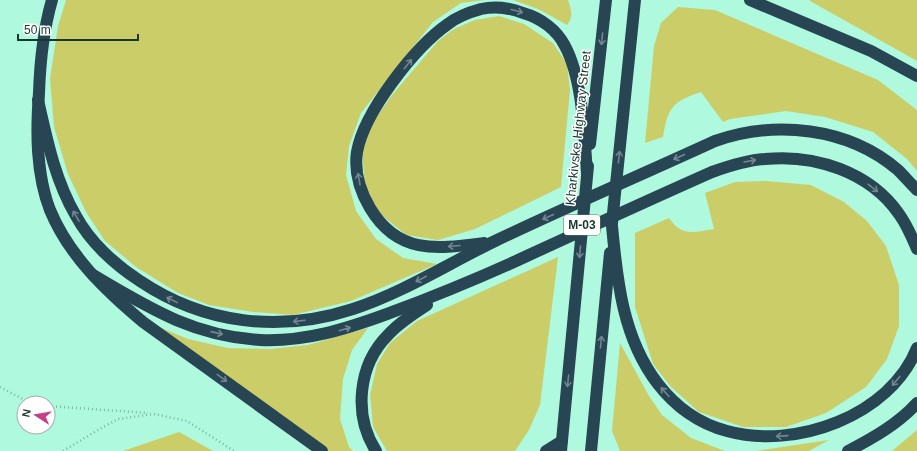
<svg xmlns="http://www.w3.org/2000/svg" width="917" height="451" viewBox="0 0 917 451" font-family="Arial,sans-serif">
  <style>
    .green { fill: #cbce68 }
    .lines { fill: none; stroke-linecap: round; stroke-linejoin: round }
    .path { stroke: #7cb7a3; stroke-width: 2.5; stroke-dasharray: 1 3; stroke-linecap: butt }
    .highway { stroke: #284554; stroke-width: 12 }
    .oneway { stroke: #738690 }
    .labels { text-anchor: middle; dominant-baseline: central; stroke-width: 3; stroke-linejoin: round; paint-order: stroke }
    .shield { fill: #fff; stroke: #5d736c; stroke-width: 1 }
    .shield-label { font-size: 12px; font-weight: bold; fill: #18372d }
    .street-label { font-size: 13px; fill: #18372d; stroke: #fff }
  </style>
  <rect width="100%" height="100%" fill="#aff9df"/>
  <g class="green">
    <path d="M66 0H485L461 3 433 22 361 113 349 146 346 175 356 211 376 239 403 258 437 264 351 301 293 315 253 312 209 305 178 293 136 267 105 241 86 212 68 174 54 127 50 79 58 26Z"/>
    <path d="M513 0H568C571 9 574 17 567 25L538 9Z"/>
    <path d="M810 0H917V61L810 1Z"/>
    <path d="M678 7 715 10 878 80 917 110V171L907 159 873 132 825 117 786 111 730 119 723 122 701 92C672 102 668 107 663 137L645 143 654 46 661 23Z"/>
    <path d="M499 16 524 24 553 43 567 64 570 90 561 187 475 229 438 240 406 235 378 212 365 186 362 150 369 128 392 95 438 41 454 29 475 20Z"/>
    <path d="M766 181 811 185 844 202 867 221 886 246 899 285V326L887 359 866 387 826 413 786 427H743L699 412 671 387 653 364 635 307V233L669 218C682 237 693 232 714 229L705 193 735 182Z"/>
    <path d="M558 257 540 405 529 430 515 451H387L373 427 370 395 377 364 390 343 417 321Z"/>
    <path d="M152 324 188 339 228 348 270 349 308 345 368 328 352 350 343 379 340 419 349 447 353 451H328Z"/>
    <path d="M620 343 649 396 662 415 691 438 725 451H620L612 431Z"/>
    <path d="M917 430V451H892Z"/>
    <path d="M179 432 213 451H123Z"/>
    <path d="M829 440 809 451H756Z"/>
  </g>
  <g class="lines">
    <g class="path">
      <path d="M0 387 30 403"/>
      <path d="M48 406 148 413"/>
      <path d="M63 451 98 430 118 419 154 414 187 421 234 451"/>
    </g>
    <g class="highway">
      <path d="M52 0C43 31 40 62 39 93 36 132 36 174 50 210 69 256 106 291 143 322L322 451"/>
      <path d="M750 0 871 51 917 76"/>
      <path d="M38 100C47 140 55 180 76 216 90 242 115 265 140 281 204 324 280 333 353 309 402 293 446 265 493 242 566 207 641 175 715 141 775 120 848 127 898 170 904 176 911 184 917 190"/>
      <path d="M590 144 606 0"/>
      <path d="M612 223 635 0"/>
      <path d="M612 226C617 281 623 339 658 384 675 406 699 424 727 431 795 450 890 416 917 348"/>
      <path d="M484 243C437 249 398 255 370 208 360 191 354 172 357 152 364 112 415 47 448 24 457 17 470 12 481 9 495 6 510 8 523 13 541 18 557 30 565 46 583 80 584 134 587 173"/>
      <path d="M93 275C149 308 193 336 260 340 305 342 346 329 387 314 435 296 482 277 529 255 590 227 651 199 712 172 729 166 747 160 765 159 815 154 870 172 899 214 907 225 912 237 917 249"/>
      <path d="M376 451C353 415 358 365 388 335 399 323 413 314 427 305"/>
      <path d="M546 451 562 441"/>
      <path d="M561 451 588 166"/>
      <path d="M591 451 610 253"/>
      <path d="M848 451C873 438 898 424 917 403"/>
    </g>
  </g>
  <defs><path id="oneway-shaft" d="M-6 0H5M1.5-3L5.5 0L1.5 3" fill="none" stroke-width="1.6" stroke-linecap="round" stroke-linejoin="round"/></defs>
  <g class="oneway">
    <use href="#oneway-shaft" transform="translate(517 11) rotate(15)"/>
    <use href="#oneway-shaft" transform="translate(602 39) rotate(96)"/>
    <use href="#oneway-shaft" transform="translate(408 64) rotate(-51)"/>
    <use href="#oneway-shaft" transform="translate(619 157) rotate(-84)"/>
    <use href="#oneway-shaft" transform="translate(679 157) rotate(156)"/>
    <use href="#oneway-shaft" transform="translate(750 161) rotate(-10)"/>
    <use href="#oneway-shaft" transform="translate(359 179) rotate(-100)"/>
    <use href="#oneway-shaft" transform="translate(873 188) rotate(38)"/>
    <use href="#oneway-shaft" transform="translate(76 216) rotate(-120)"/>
    <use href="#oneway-shaft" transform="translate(548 217) rotate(156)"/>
    <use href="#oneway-shaft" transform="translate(454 246) rotate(175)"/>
    <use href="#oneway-shaft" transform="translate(580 252) rotate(95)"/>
    <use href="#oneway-shaft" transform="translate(421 279) rotate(152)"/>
    <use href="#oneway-shaft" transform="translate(172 300) rotate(-154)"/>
    <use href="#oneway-shaft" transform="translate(299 321) rotate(173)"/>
    <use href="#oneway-shaft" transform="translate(345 329) rotate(-16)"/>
    <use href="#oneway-shaft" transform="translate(217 333) rotate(13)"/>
    <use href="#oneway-shaft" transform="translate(601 342) rotate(-85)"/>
    <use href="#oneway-shaft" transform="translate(222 378) rotate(36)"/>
    <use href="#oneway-shaft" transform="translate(568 381) rotate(96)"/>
    <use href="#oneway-shaft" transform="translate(896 381) rotate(130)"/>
    <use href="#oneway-shaft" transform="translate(665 392) rotate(-132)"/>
    <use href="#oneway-shaft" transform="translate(782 436) rotate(176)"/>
  </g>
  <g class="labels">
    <rect class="shield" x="564" y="215" width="36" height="20" rx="3"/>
    <g class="shield-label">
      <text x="582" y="225">М-03</text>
    </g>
    <g class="street-label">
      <text transform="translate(578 128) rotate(-84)">Kharkivske Highway Street</text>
    </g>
  </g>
  <g transform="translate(36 415) rotate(282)"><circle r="19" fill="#ffffff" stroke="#a3afab"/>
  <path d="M0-3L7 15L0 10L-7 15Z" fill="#c44189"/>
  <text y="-6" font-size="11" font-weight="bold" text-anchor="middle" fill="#18372d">N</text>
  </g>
  <path d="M18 34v6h120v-6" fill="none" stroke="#18372d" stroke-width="2"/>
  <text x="24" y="34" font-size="12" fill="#18372d" stroke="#ffffff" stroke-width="3" paint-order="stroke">50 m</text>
</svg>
